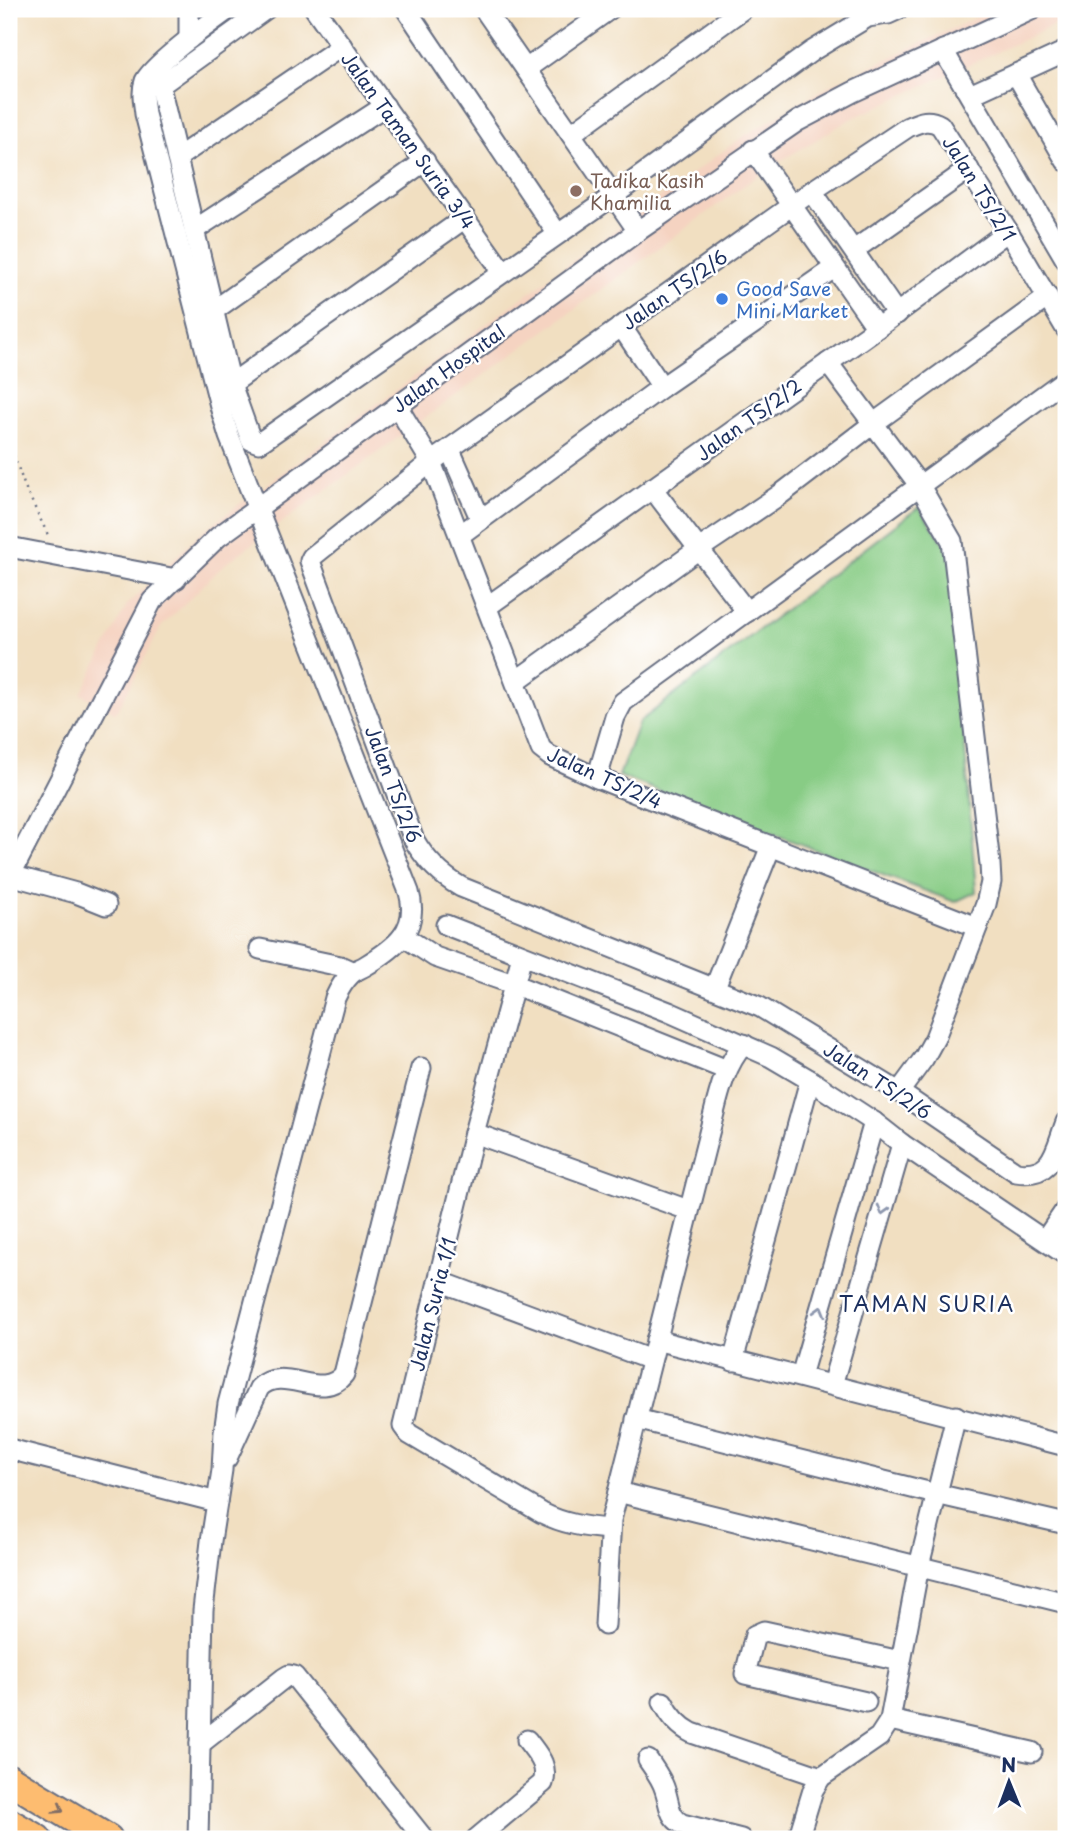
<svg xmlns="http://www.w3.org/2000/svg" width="1075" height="1848" viewBox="0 0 1075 1848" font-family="'Playpen Sans',sans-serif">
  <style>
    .built { fill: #f5d3c1 }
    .green { fill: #88cc85; stroke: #527e72; stroke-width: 2 }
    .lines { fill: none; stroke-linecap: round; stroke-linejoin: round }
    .minor-casing { stroke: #666d81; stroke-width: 23 }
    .highway-casing { stroke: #666d81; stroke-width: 32 }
    .path { stroke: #666d81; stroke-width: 2.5; stroke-dasharray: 2 5; stroke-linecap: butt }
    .minor { stroke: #fff; stroke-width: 19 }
    .highway { stroke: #fdbc70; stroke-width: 28 }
    .oneway { stroke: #8d97ae }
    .oneway2 { stroke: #816e66 }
    .education-dot { fill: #8d6e63; stroke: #fff; stroke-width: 2.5 }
    .shop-dot { fill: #3f7fe0; stroke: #fff; stroke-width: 2.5 }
    .labels { text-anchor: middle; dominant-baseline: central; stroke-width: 5; stroke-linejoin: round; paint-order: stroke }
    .street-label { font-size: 19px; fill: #1b2f5e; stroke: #fff }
    .education-label { font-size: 19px; fill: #785e54; stroke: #fff; text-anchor: start }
    .shop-label { font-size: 19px; fill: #366cbe; stroke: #fff; text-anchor: start }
    .neighbourhood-label { font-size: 21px; letter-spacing: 2px; fill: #1b2f5e; stroke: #fff }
  </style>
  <rect width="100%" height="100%" fill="#fff"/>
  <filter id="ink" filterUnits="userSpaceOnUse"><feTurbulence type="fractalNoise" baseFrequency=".0143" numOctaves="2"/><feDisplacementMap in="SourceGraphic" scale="14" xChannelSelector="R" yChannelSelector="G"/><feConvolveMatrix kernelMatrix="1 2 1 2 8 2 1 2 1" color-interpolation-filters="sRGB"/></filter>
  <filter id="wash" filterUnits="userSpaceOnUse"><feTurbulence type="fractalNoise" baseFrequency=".00686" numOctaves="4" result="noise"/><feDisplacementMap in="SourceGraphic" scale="28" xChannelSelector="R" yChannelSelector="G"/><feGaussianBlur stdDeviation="1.57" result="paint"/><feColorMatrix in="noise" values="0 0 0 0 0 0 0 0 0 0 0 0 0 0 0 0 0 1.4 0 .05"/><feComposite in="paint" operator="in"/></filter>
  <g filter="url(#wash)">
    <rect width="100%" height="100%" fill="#f1dfc1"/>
    <path class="built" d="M995 9H1066V20L849 120 764 171 225 564 161 627 116 713 81 694 127 605 200 533 741 138 830 85Z"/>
    <path class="green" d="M919 507 950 552 976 892 955 902 619 776 639 722Z"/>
  </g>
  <g filter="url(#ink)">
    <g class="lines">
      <g class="minor-casing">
        <g id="minor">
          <path d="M266 9 162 84 161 91 231 384 251 440 259 443 613 196 812 51 868 17 888 14 899 9"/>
          <path d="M315 9 503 272"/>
          <path d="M406 9 557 233"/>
          <path d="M484 9 638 231"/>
          <path d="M189 39V9"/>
          <path d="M943 50 1066 260"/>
          <path d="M526 69 610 9"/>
          <path d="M1016 74 1066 161"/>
          <path d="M970 95 1066 51"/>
          <path d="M571 134 743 9"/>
          <path d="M753 150 877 328"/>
          <path d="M177 158 342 46"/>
          <path d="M812 191 897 314"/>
          <path d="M194 230 385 106"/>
          <path d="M854 250 969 169"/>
          <path d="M213 311 425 161"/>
          <path d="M621 326 662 387"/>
          <path d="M1066 329 1008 231 940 125C928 118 920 122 908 127L812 191 431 462 312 557 310 561 414 840C426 861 440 875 461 887L760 1007 899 1092 1016 1172C1054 1178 1055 1150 1066 1122"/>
          <path d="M828 363 920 486 952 541 990 864 991 882 986 904 935 1038 924 1058 899 1092"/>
          <path d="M231 384 465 218"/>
          <path d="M397 406 431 462 541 749 550 756 597 778 977 927"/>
          <path d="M450 450 480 518"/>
          <path d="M652 488 747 612"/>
          <path d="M460 535 662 387 834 268"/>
          <path d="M9 547 176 579"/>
          <path d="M488 606 877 328 1008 231"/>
          <path d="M516 681 699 549 781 494 874 423 1048 297"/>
          <path d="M597 778 615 717 623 702 1066 379"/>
          <path d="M10 875 76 893 106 905"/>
          <path d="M9 878 152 601 218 537 638 231 798 121 853 92 1033 9"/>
          <path d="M446 925 669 1012 771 1057 810 1080 874 1122 902 1144 1066 1255"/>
          <path d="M403 936 435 957 513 984 727 1070"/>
          <path d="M260 949 340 966 353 972"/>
          <path d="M522 956 474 1133 403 1426 409 1434 542 1513C564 1524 584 1527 609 1529"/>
          <path d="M715 987 771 846"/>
          <path d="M474 1133 688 1210"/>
          <path d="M1045 1240 1066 1209"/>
          <path d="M439 1281 651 1360"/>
          <path d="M656 1340 1066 1446"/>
          <path d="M733 1361 810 1080"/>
          <path d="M801 1376 874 1122"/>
          <path d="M832 1385 902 1144"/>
          <path d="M636 1419 936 1494 1066 1524"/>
          <path d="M9 1449 217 1502"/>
          <path d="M227 1458 259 1388C283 1363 322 1403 344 1374L421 1068"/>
          <path d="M618 1492 1066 1603"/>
          <path d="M605 1625 611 1520 709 1133C717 1103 722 1068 744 1044"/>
          <path d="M663 1702C670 1716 678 1726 692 1733L821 1777"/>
          <path d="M866 1702 745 1674 755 1635 764 1631 900 1661"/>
          <path d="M890 1720 1032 1752"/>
          <path d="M200 1744 284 1678 289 1675 294 1676 424 1839"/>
          <path d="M648 1760C654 1769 662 1779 665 1790 670 1804 668 1816 682 1824L741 1839"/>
          <path d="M198 1839 203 1610 211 1541 222 1470 224 1432 228 1404 335 998C339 989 344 981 351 974 355 970 360 969 365 966 395 948 420 930 409 892L229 436 221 410 145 114C144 103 141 92 145 81 153 64 211 22 229 9"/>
          <path d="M476 1839 543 1783C549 1765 537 1754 527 1740"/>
          <path d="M798 1839 813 1790 821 1777 879 1737 890 1720 919 1566 956 1416"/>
        </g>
      </g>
      <g class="highway-casing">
        <g id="highway">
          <path d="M9 1779 108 1839"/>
          <path d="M9 1823 37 1839"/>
        </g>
      </g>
      <path class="path" d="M9 442 25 487 48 535"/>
      <use href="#minor" class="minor"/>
      <use href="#highway" class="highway"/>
    </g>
    <defs><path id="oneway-chevron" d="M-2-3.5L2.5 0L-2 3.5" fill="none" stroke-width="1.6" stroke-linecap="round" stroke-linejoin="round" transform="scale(1.75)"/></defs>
    <g class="oneway">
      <use href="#oneway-chevron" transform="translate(883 1210) rotate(106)"/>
      <use href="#oneway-chevron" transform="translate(820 1311) rotate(-74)"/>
    </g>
    <use class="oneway2" href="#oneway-chevron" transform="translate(59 1809) rotate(31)"/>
  </g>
  <circle class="education-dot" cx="576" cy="191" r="7"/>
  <circle class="shop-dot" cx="722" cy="299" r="7"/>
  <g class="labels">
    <g class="street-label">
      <text transform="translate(409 140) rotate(54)">Jalan Taman Suria 3/4</text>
      <text transform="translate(980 188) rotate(58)">Jalan TS/2/1</text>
      <text transform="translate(674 289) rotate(-35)">Jalan TS/2/6</text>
      <text transform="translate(448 368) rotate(-36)">Jalan Hospital</text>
      <text transform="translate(748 419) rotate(-36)">Jalan TS/2/2</text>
      <text transform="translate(605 777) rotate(24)">Jalan TS/2/4</text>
      <text transform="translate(394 784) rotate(69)">Jalan TS/2/6</text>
      <text transform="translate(878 1080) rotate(33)">Jalan TS/2/6</text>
      <text transform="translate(432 1304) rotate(-76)">Jalan Suria 1/1</text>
    </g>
    <g class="education-label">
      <text x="590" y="180">Tadika Kasih<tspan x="590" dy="22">Khamilia</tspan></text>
    </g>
    <g class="shop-label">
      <text x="736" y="288">Good Save<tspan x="736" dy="22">Mini Market</tspan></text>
    </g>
    <g class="neighbourhood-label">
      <text x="927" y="1303">TAMAN SURIA</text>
    </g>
  </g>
  <rect width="1075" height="1848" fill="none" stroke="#fff" stroke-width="35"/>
  <g transform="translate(1009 1782) rotate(359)" stroke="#ffffff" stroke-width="5" paint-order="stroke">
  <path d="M0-5L12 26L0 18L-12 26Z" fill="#1b2f5e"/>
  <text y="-10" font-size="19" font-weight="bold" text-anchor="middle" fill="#1b2f5e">N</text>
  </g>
</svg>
